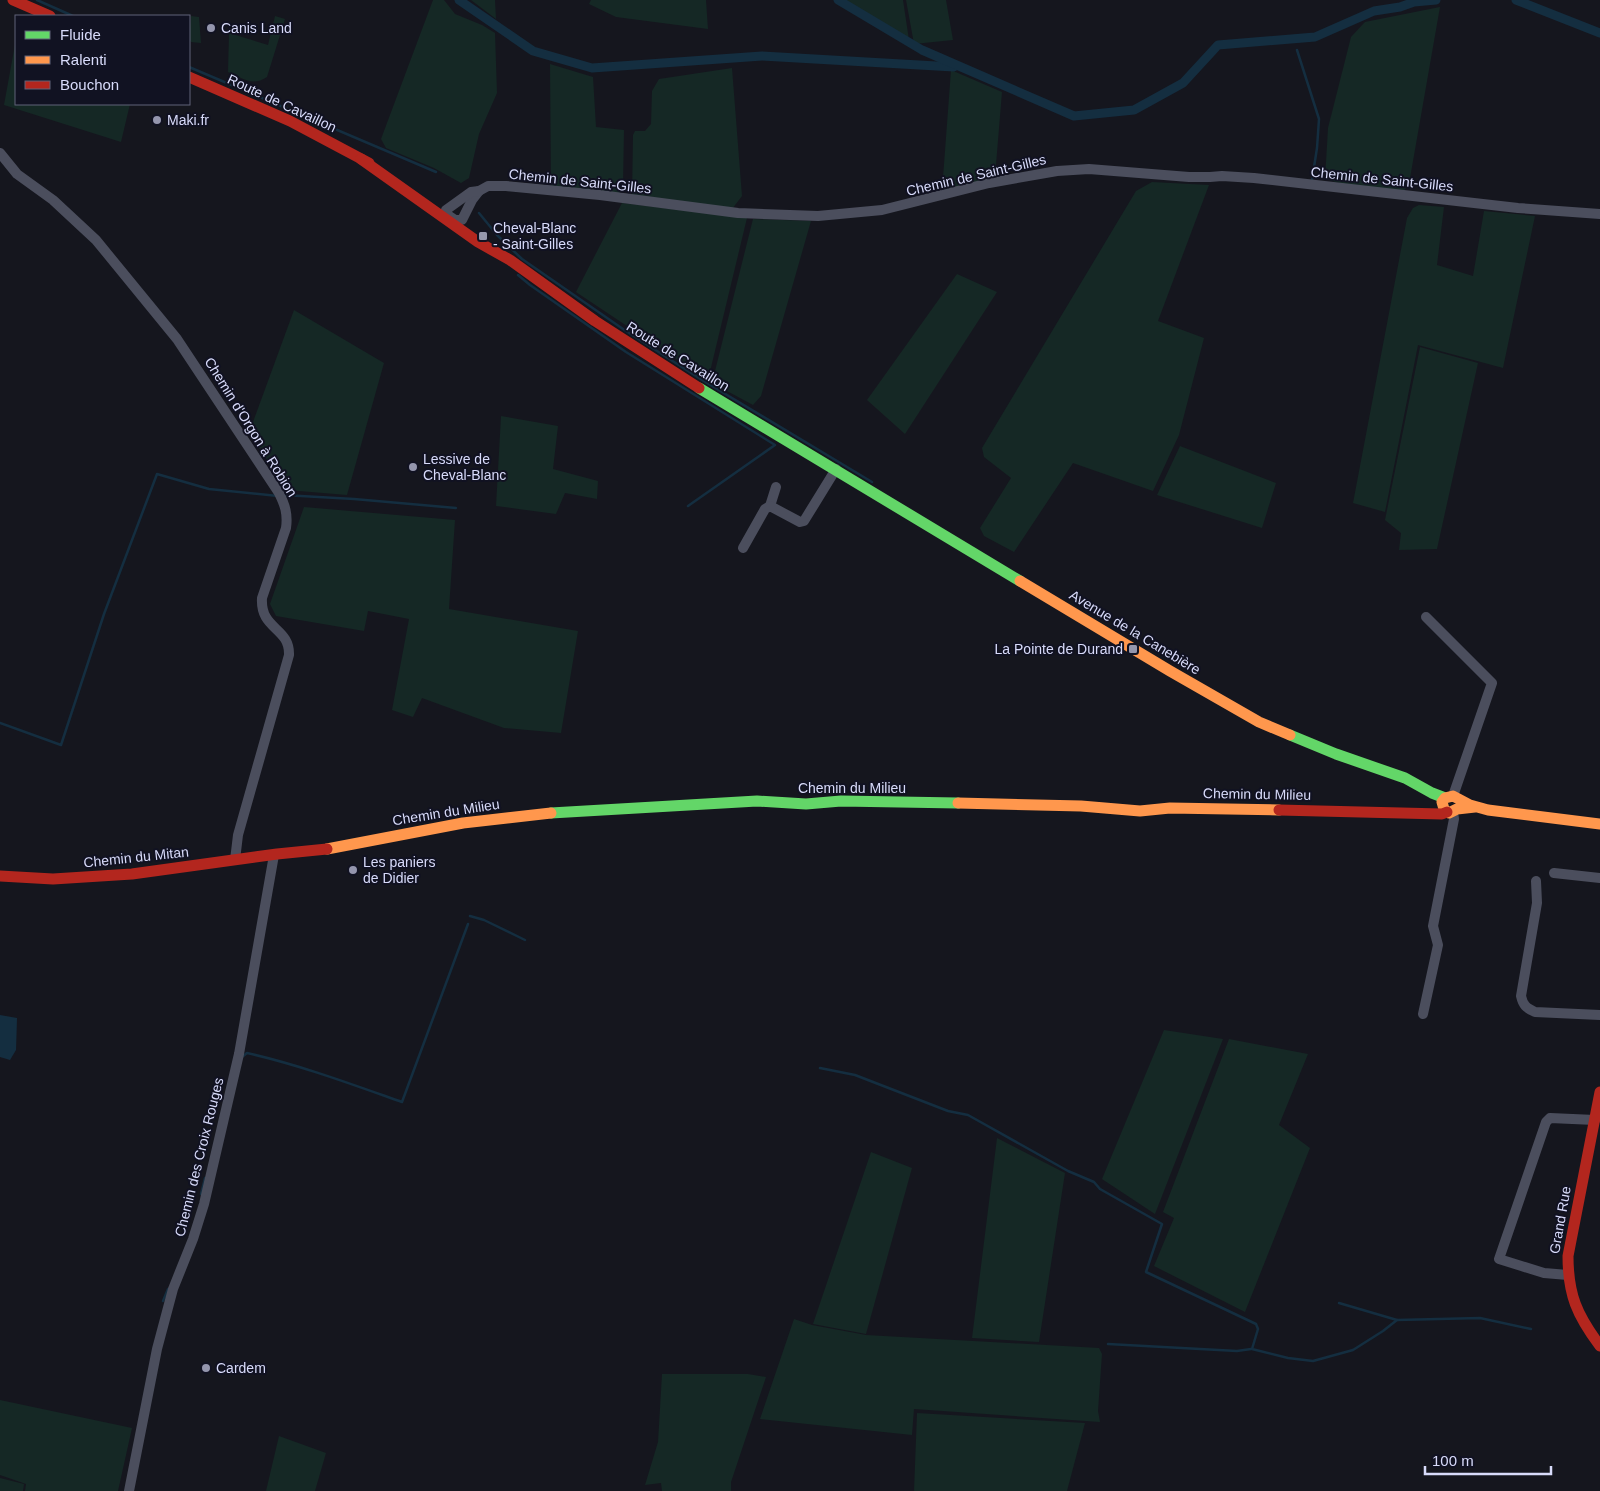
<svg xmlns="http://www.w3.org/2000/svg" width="1600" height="1491" viewBox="0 0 1600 1491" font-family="Arial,sans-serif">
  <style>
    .green { fill: #152825 }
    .water { fill: #142e40 }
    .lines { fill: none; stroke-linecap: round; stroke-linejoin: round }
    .stream { stroke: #142e40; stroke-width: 2.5 }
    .canal { stroke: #142e40; stroke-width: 9 }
    .street { stroke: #4b4e5d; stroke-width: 10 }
    .fast { stroke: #63d668; stroke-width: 11 }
    .slow { stroke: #ff974d; stroke-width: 11 }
    .jam { stroke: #b3261e; stroke-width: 11 }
    .poi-dot { fill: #9496ad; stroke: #111222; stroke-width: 2 }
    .labels { text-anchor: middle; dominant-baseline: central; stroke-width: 4; stroke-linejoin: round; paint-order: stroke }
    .poi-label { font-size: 14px; fill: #d8dbfa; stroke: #111222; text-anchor: start }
    .street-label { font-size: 14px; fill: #d8dbfa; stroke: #111222 }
  </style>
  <rect width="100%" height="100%" fill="#15161e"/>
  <g class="green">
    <path d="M433 0H444L455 14 482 25 495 33 497 93 479 134 469 178 461 183 434 168 386 148 381 139Z"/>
    <path d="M471 0H495L496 19Z"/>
    <path d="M591 0H706L708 29 616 17 589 4Z"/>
    <path d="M843 0H903L909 40Z"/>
    <path d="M906 0H946L953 40 914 44Z"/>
    <path d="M1440 7 1409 184 1402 193 1359 188 1325 179 1328 128 1351 37 1365 22Z"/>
    <path d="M191 16 199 17 201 43 191 42 189 39Z"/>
    <path d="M275 16 285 19 267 77C252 87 243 78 228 72L229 33 268 45Z"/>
    <path d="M16 39V104H130L121 142 4 105Z"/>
    <path d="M550 64 593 77 596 127 624 130 623 186 619 194 551 187Z"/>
    <path d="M732 68 742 196 732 209 632 196 633 135 635 131H645L651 124 652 91 659 79Z"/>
    <path d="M951 70 1002 92 995 177 942 191Z"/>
    <path d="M1152 182 1209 185 1158 321 1204 338 1179 435 1153 491 1073 463 1014 552 984 536 980 528 1011 478 984 457 982 448 1136 191Z"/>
    <path d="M622 203 747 218 708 380 576 292Z"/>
    <path d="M1419 205 1444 207 1437 265 1473 276 1484 211 1535 216 1503 368 1418 345 1385 512 1353 503 1407 218 1413 208Z"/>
    <path d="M753 219 811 221 761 396 753 405 712 383Z"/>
    <path d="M957 274 997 292 905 434 867 400Z"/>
    <path d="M294 310 384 363 347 495 287 490 249 433Z"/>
    <path d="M1420 347 1478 363 1437 549 1399 550 1401 533 1385 520Z"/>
    <path d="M501 416 558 426 553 469 598 481 597 499 565 493 556 514 496 506Z"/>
    <path d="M1180 446 1276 483 1262 528 1157 495Z"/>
    <path d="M304 507 455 520 449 609 578 631 561 733 504 728 422 698 413 717 392 710 409 619 368 611 364 631 276 616 270 604Z"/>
    <path d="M1164 1030 1223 1039 1155 1214 1102 1179Z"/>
    <path d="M1229 1039 1308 1054 1279 1125 1310 1148 1245 1312 1154 1266 1174 1218 1163 1212Z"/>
    <path d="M997 1138 1065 1173 1039 1342 972 1338Z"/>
    <path d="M871 1152 912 1168 866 1334 813 1324Z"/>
    <path d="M794 1319 812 1325 866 1335 1099 1348 1102 1354 1098 1411 1100 1422 914 1409 912 1435 760 1419Z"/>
    <path d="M662 1374H748L766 1377 731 1482V1491H662L661 1483 645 1485 658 1442Z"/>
    <path d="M0 1400 132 1428 118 1491H25L26 1484 0 1475Z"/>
    <path d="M917 1413 1085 1423 1067 1491H914Z"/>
    <path d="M279 1436 326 1453 315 1491H266Z"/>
    <path d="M0 1478 24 1484 23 1491H0Z"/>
  </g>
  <path class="water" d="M0 1015 17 1018 16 1050 10 1060 0 1057Z"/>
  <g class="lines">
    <g class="stream">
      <path d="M37 0 73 16"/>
      <path d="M1297 50 1319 119 1317 148 1312 180"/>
      <path d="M189 67 436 172"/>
      <path d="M479 213 497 235 522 259 623 329 702 380 872 482"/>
      <path d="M518 275 530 285 626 352 775 445 688 506"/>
      <path d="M283 495 354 499 456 508"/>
      <path d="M0 723 61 745 104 614 157 474 209 489 278 496"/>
      <path d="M470 916 484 920 525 940"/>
      <path d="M242 1057 247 1053C300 1065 351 1084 402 1102L468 924"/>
      <path d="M820 1068 855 1075 948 1111 968 1115 1068 1171 1094 1182 1100 1189 1162 1224 1146 1272 1256 1324 1258 1329 1252 1349 1288 1358 1313 1361 1353 1350 1383 1331 1397 1320 1480 1318 1531 1329"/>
      <path d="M201 1194 205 1178"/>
      <path d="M163 1301 168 1289"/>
      <path d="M1339 1303 1397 1320"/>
      <path d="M1108 1344 1237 1351 1251 1349"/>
    </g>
    <g class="canal">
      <path d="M459 0 533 51 592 68 762 56 954 67"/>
      <path d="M838 0 922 50 1074 116 1134 110 1183 83 1218 45 1315 37 1374 11 1400 7 1414 2 1436 0"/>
      <path d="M1516 0 1600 33"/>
    </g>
    <g class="street">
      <path d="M0 153 17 174 53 200 96 240 177 339 279 493C285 505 288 514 286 528L262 598C260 630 290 627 289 655L238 835 235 860"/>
      <path d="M449 216 455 220H462L472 200 479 191"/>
      <path d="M452 221 445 213 446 210 471 192 479 191 488 186H506L600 195 738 213 818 216 882 210 989 183 1057 171 1089 169 1189 177H1210L1222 176 1254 178 1518 208 1600 214"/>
      <path d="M770 506 776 487"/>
      <path d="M743 548 765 509 770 506 800 522 804 521 836 469"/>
      <path d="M1426 617 1492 683 1453 796"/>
      <path d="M1554 873 1600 878"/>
      <path d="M1536 881 1537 903 1521 996C1523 1005 1526 1008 1535 1012L1600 1015"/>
      <path d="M1423 1014 1438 945 1433 926 1454 819 1453 812"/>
      <path d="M1568 1275 1544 1273 1499 1259 1546 1122 1550 1118 1595 1120"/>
      <path d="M129 1491 157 1349 173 1289 193 1239 204 1204 239 1054 274 855"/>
    </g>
    <g class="fast">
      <path d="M699 388 1020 581"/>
      <path d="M1290 735 1336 754 1405 778 1432 793 1445 798"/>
      <path d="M551 813 757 801 806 804 841 801 958 803"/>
    </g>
    <g class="slow">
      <path d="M1020 581 1170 671 1259 722 1290 735"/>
      <path d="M958 803 1081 806 1140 811 1170 808 1279 810"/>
      <path d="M1475 807 1457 809 1449 813 1444 809 1442 802 1445 798 1453 796 1470 805 1488 810 1600 824"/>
      <path d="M327 849 463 823 551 813"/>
    </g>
    <g class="jam">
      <path d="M13 0 50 16"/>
      <path d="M189 77 290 121 369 163"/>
      <path d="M361 159 478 242 510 260 595 321 699 388"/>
      <path d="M1279 810 1442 814 1447 812"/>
      <path d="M0 876 53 879 132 874 277 854 327 849"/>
      <path d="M1600 1092 1568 1256C1568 1295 1577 1315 1600 1346"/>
    </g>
  </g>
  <g class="poi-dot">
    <circle cx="211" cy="28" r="5"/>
    <circle cx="157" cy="120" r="5"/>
    <rect x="478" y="231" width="10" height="10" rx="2.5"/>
    <circle cx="413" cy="467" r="5"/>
    <rect x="1128" y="644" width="10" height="10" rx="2.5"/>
    <circle cx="353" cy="870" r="5"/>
    <circle cx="206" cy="1368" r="5"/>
  </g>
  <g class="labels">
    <g class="poi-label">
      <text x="221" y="28">Canis Land</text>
      <text x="167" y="120">Maki.fr</text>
      <text x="493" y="228">Cheval-Blanc<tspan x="493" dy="16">- Saint-Gilles</tspan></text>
      <text x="423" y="459">Lessive de<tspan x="423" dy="16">Cheval-Blanc</tspan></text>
      <text x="1123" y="649" text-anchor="end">La Pointe de Durand</text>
      <text x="363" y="862">Les paniers<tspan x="363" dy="16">de Didier</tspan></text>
      <text x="216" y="1368">Cardem</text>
    </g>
    <g class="street-label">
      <text transform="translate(282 103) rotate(25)">Route de Cavaillon</text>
      <text transform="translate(976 175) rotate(-13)">Chemin de Saint-Gilles</text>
      <text transform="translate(1382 179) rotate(6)">Chemin de Saint-Gilles</text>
      <text transform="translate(580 181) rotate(6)">Chemin de Saint-Gilles</text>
      <text transform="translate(678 356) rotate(32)">Route de Cavaillon</text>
      <text transform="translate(251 427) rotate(58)">Chemin d'Orgon à Robion</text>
      <text transform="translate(1135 632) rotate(31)">Avenue de la Canebière</text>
      <text x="852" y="788">Chemin du Milieu</text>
      <text transform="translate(1257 794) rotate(1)">Chemin du Milieu</text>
      <text transform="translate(446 812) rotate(-9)">Chemin du Milieu</text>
      <text transform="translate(136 857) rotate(-6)">Chemin du Mitan</text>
      <text transform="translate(199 1157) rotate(-76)">Chemin des Croix Rouges</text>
      <text transform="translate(1560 1220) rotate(-80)">Grand Rue</text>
    </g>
  </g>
  <rect x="15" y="15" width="175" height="90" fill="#111222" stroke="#616278"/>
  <rect x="25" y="31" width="25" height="8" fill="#63d668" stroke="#616278"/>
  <text x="60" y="40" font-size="15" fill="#d8dbfa">Fluide</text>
  <rect x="25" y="56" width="25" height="8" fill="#ff974d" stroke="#616278"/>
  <text x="60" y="65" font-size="15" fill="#d8dbfa">Ralenti</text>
  <rect x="25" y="81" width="25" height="8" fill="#b3261e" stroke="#616278"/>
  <text x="60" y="90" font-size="15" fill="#d8dbfa">Bouchon</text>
  <path d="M1425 1466v8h126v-8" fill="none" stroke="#d8dbfa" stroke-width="2.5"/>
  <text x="1432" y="1466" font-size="15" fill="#d8dbfa" stroke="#111222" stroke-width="4" paint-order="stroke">100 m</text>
</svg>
